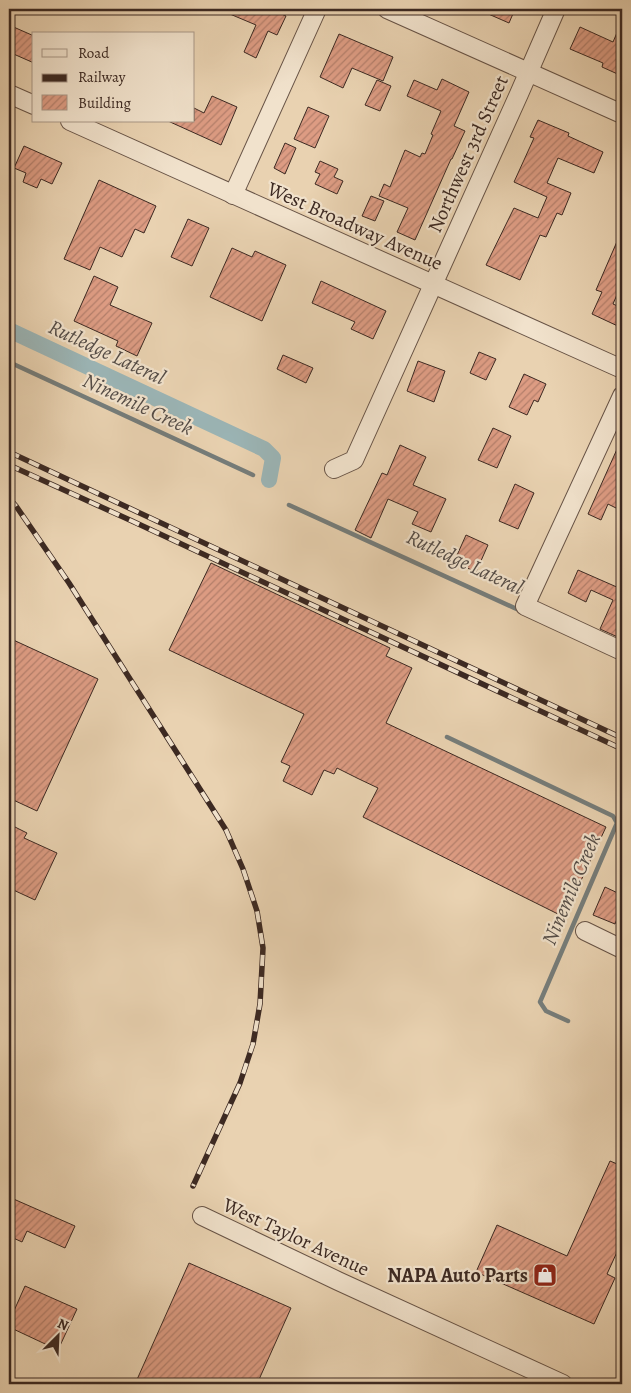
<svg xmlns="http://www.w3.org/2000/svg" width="631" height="1393" viewBox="0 0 631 1393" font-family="Alegreya,serif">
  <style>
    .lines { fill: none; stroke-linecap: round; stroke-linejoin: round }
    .stream { stroke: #757d7b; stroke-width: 4.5 }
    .canal { stroke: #9bb5b6; stroke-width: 16 }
    .building { fill: url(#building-hatch); stroke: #3c2922 }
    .street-casing { stroke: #675346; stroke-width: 20 }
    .street { stroke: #f1e2cc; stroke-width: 18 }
    .rail-casing { stroke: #3c2922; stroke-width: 5.5 }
    .rail { stroke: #f1e2cc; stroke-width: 4; stroke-dasharray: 11; stroke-linecap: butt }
    .labels { text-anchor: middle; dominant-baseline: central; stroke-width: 4.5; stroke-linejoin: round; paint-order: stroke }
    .street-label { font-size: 20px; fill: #3c2922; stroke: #f1e2cc }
    .poi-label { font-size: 20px; font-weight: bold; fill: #3c2922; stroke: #f1e2cc; text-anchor: end }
    .water-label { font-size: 21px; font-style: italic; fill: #544c47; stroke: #f1e2cc }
  </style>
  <defs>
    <pattern id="building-hatch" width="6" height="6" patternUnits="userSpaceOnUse" patternTransform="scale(1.25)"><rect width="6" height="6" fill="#dd9c83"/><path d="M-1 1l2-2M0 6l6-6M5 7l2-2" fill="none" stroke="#b47f6b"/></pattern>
  </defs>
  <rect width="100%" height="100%" fill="#e9d2b1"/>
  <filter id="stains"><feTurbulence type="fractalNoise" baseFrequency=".004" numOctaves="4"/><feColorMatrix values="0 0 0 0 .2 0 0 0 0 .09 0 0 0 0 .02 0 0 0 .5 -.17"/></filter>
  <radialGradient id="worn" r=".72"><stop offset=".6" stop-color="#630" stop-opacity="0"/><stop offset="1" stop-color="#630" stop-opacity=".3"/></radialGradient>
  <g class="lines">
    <g class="stream">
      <path d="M9 362 253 475"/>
      <path d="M289 505 521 611"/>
      <path d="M447 737 613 816 617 823 540 1002 546 1011 568 1021"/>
    </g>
    <path class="canal" d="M9 330 264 449 273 458 269 480"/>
  </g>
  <g class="building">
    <path d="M218 9H270L286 16 277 35 268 31 256 58 244 52 256 25Z"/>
    <path d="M477 9H515L509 23Z"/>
    <path d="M622 21V76L602 67 603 63 570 49 580 27 613 42Z"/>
    <path d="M9 25 34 36V63L9 52Z"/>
    <path d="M339 34 393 57 383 81 352 68 343 88 320 77Z"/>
    <path d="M442 79 469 92 454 126 465 131 452 159H451L415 240 397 232 408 208 379 196 384 184 390 187 405 150 420 157 422 153 425 154 433 135 431 134 441 111 407 96 414 80 437 90Z"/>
    <path d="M377 80 391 86 380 111 365 105Z"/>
    <path d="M212 96 237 107 221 145 168 121H194V108L204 113Z"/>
    <path d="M308 107 329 116 315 148 294 139Z"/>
    <path d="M538 120 569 133 568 136 603 152 594 173 558 158 547 183 571 193 562 215 557 213 546 237 540 235 520 280 486 265 514 208 538 218 547 197 514 182 534 138 530 137Z"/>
    <path d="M285 143 296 148 285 174 274 168Z"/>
    <path d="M24 146 62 163 52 184 41 179 37 188 23 182 26 173 14 168Z"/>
    <path d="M320 161 338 169 334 177 343 181 337 194 315 184 320 174 315 172Z"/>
    <path d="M99 180 156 206 144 233 135 229 122 257 100 247 90 270 64 259Z"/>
    <path d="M371 196 384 201 375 221 362 216Z"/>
    <path d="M188 219 209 228 192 266 171 257Z"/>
    <path d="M622 230V283L613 304 622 308V328L592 314 602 292 596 290Z"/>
    <path d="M232 248 252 257 255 251 286 265 262 321 210 297Z"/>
    <path d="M94 276 118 287 110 305 152 323 137 356 116 346 118 341 74 321Z"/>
    <path d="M321 281 386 311 373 339 351 329 355 322 312 303Z"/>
    <path d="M479 352 496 359 486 380 470 373Z"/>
    <path d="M283 355 313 368 306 383 277 369Z"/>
    <path d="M418 361 445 371 434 402 407 391Z"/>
    <path d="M524 374 546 384 538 402 534 400 527 415 509 407Z"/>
    <path d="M493 428 511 436 497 468 478 460Z"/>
    <path d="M622 438V511L608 504 601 520 588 514Z"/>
    <path d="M400 445 426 457 413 485 446 499 431 532 412 524 418 512 388 499 371 538 355 530 382 473 387 475Z"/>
    <path d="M515 484 534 493 518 529 499 521Z"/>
    <path d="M466 535 488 545 476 572 454 562Z"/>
    <path d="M211 563 390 648 386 656 412 668 386 723 606 827 564 917 363 817 378 788 359 779 337 768 334 774 324 770 312 795 283 781 290 766 281 762 304 714 169 650Z"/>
    <path d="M578 570 619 588 622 580V639L600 629 613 600 591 590 586 602 568 593Z"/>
    <path d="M9 638 98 679 37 811 9 798Z"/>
    <path d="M9 824 27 833 24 838 57 853 35 900 9 888Z"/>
    <path d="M605 887 622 895V907L615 924 593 915Z"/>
    <path d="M610 1161 622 1166V1241L607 1274 615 1278 594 1324 476 1272 497 1225 567 1256Z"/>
    <path d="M9 1197 75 1226 65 1248 27 1231 22 1242 9 1236Z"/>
    <path d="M189 1263 291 1308 257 1384H135Z"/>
    <path d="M25 1286 77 1309 58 1350 9 1327V1322Z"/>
  </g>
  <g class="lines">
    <g class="street-casing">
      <g id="street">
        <path d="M387 9 622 114"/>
        <path d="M9 94 34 105"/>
        <path d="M70 121 622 369"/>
        <path d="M233 195 317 9"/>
        <path d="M622 396 525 606 622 651"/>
        <path d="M334 469 354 460 519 94 556 9"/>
        <path d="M585 931 622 949"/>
        <path d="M202 1216 338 1281 563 1384"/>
      </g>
    </g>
    <use href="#street" class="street"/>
    <g class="rail-casing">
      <g id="rail">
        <path d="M9 452 622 738"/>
        <path d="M9 465 132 521 622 749"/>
        <path d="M9 498 16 506 69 583 226 830 243 869 257 911 263 948 260 1004 253 1044 240 1083 193 1186"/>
      </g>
    </g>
    <use href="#rail" class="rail"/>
  </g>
  <defs>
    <g id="shop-square" transform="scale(1.25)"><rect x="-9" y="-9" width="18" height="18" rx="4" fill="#8f2418" stroke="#f1e2cc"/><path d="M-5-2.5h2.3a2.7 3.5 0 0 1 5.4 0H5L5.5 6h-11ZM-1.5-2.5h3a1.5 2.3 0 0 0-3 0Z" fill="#fff"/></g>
  </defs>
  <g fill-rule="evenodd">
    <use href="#shop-square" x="545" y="1275"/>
  </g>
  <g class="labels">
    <g class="street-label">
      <text transform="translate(468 154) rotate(-66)">Northwest 3rd Street</text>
      <text transform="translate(355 226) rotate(24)">West Broadway Avenue</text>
      <text transform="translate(296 1237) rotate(25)">West Taylor Avenue</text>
    </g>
    <g class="poi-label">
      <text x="528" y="1275">NAPA Auto Parts</text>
    </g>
    <g class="water-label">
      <text transform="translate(107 352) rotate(25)">Rutledge Lateral</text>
      <text transform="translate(138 404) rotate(25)">Ninemile Creek</text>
      <text transform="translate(465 562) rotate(25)">Rutledge Lateral</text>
      <text transform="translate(571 889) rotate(-67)">Ninemile Creek</text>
    </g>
  </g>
  <rect width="631" height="1393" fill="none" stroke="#e9d2b1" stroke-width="30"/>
  <rect x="10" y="10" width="611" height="1373" fill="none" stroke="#3c2922" stroke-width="2.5"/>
  <rect x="15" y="15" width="601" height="1363" fill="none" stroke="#3c2922"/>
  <rect x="32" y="32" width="162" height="90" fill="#f1e2cc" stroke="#a99888"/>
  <rect x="42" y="49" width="25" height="8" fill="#f1e2cc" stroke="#a99888"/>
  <text x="78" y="58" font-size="15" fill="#3c2922">Road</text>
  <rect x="42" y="74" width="25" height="8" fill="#3c2922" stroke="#a99888"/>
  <text x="78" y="82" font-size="15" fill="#3c2922">Railway</text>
  <rect x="42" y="95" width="25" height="15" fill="url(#building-hatch)" stroke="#a99888"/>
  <text x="78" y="108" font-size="15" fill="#3c2922">Building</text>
  <g transform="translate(58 1336) rotate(24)" stroke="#f1e2cc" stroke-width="4" paint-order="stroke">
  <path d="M0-4L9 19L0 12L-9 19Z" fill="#3c2922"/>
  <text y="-8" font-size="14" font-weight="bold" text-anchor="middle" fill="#3c2922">N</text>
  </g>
  <rect width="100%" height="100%" filter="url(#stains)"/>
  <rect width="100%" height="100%" fill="url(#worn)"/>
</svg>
